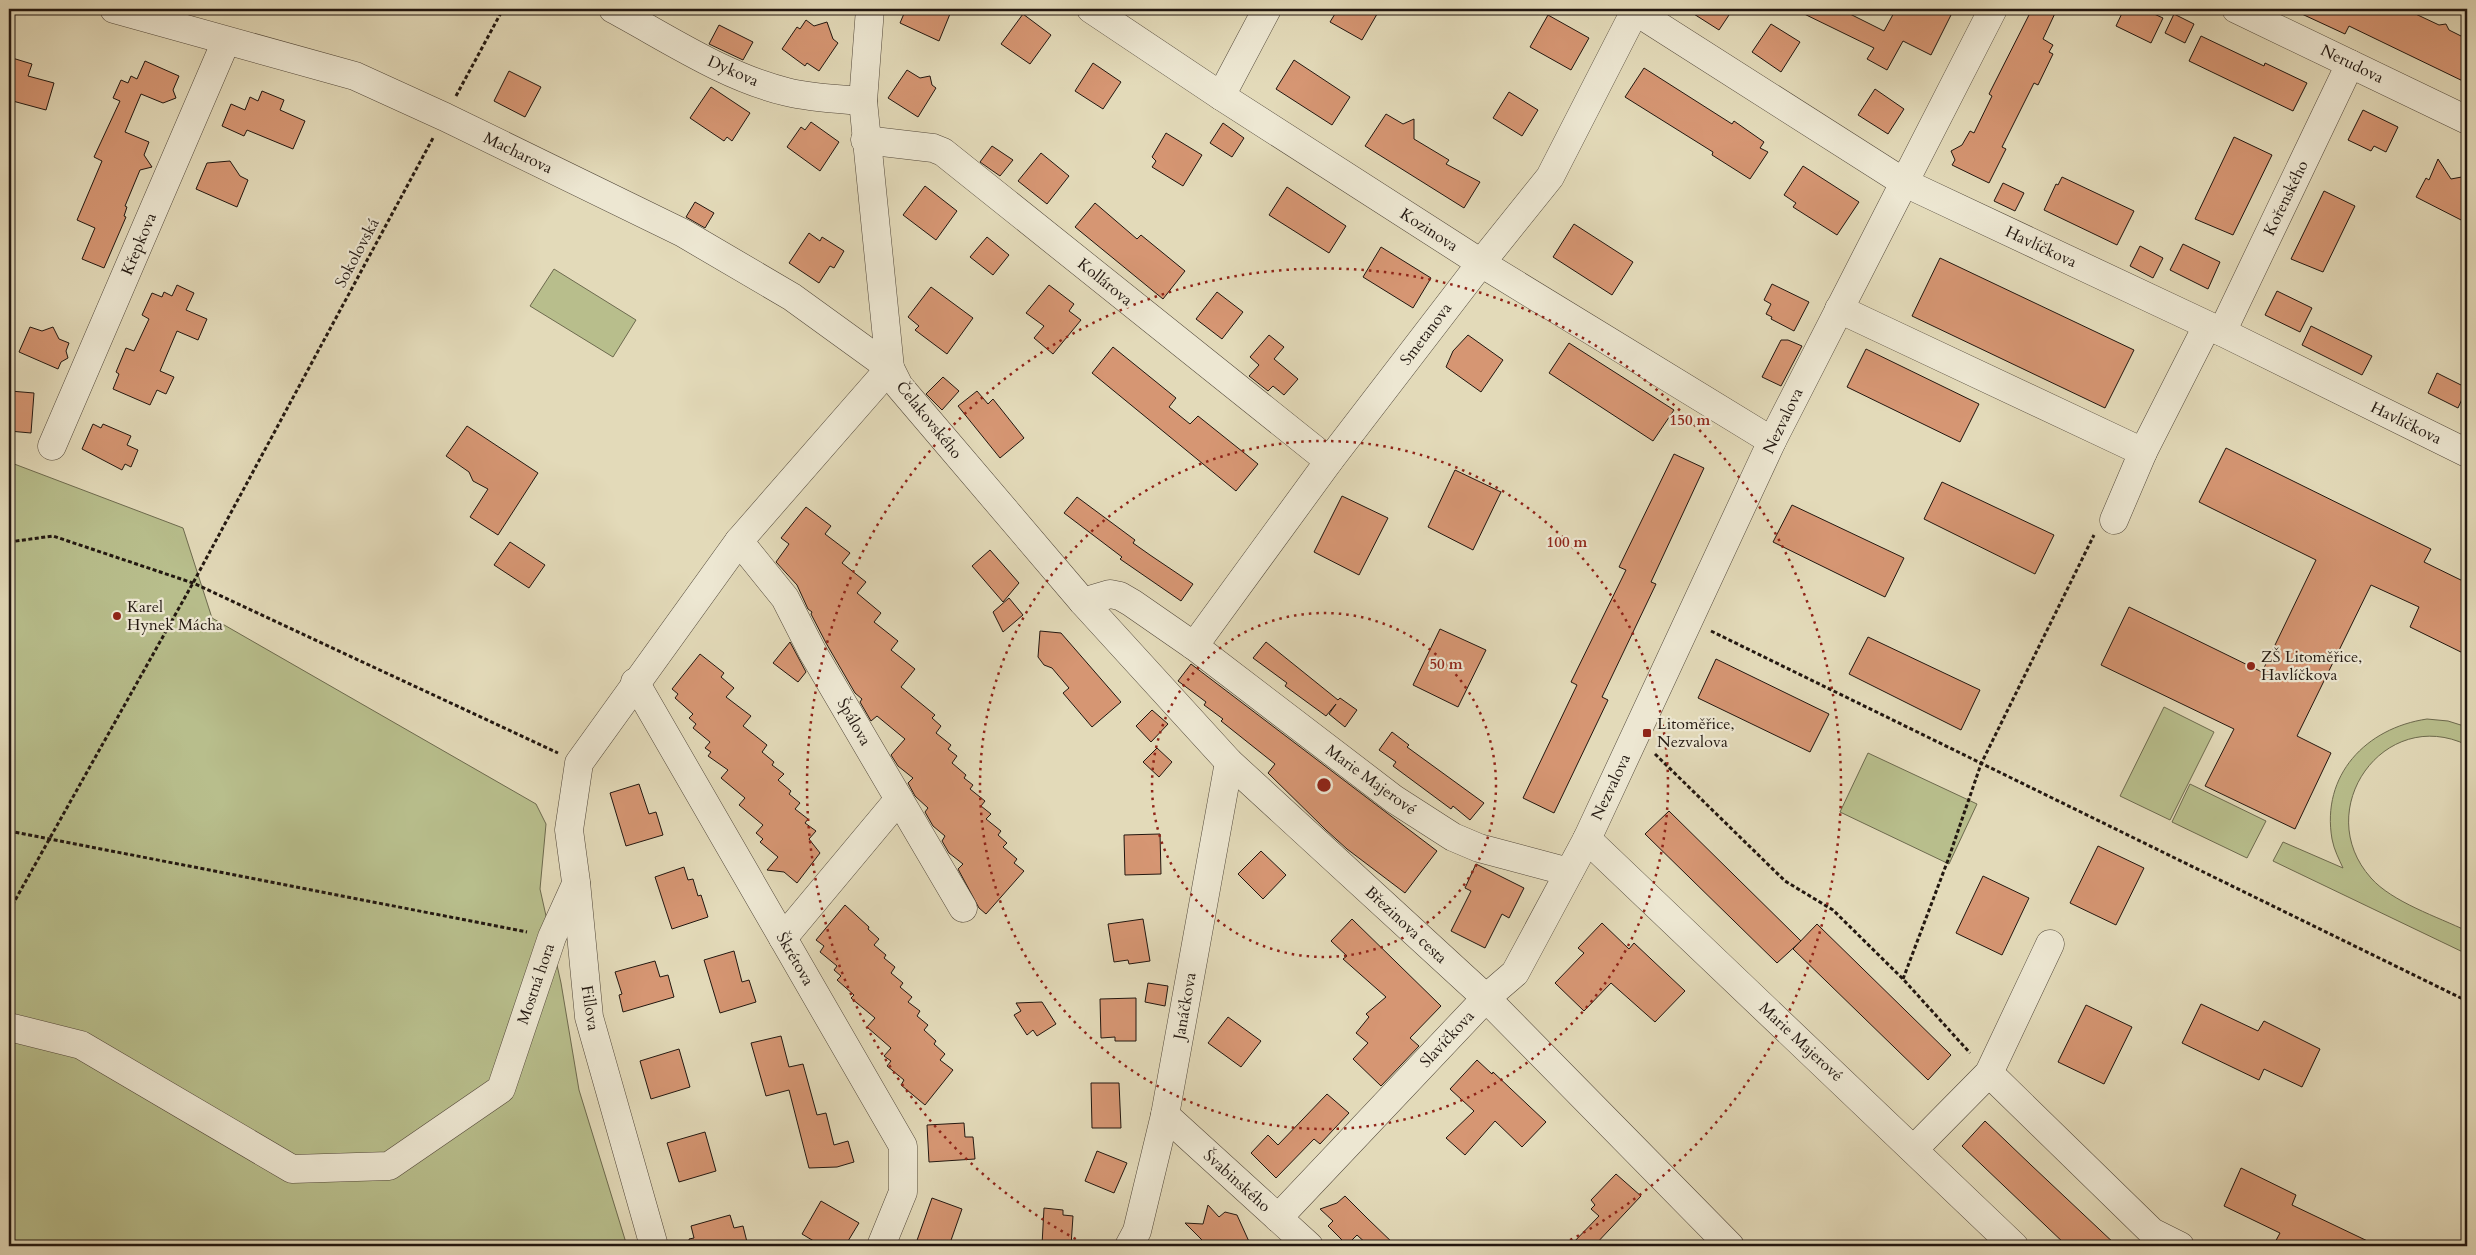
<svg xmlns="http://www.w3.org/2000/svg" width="2476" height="1255" viewBox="0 0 2476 1255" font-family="Cardo,serif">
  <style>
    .green { fill: #b8be8c; stroke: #6d6a4e }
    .building { fill: #d69673; stroke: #221710 }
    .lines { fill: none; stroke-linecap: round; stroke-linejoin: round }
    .street-casing { stroke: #52483a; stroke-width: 29 }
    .path { stroke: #221710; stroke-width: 3; stroke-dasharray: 4 2.5; stroke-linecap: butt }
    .street { stroke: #ede7d2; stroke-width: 28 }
    .ring { fill: none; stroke: #8f2418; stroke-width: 2.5; stroke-dasharray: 2.5 5 }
    .poi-dot { fill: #8f2418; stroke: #ede7d2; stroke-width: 2 }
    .labels { text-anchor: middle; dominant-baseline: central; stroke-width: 4.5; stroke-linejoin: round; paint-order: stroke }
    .street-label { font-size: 16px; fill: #221710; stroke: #ede7d2 }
    .poi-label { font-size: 16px; fill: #221710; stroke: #ede7d2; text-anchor: start }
    .centre { fill: #8f2418; stroke: #ede7d2; stroke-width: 2.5 }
    .ring-label { font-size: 15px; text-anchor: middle; font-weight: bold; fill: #8f2418; stroke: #ede7d2; stroke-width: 4.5; stroke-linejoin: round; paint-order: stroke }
  </style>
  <rect width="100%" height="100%" fill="#e3dab9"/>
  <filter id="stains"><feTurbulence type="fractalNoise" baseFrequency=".004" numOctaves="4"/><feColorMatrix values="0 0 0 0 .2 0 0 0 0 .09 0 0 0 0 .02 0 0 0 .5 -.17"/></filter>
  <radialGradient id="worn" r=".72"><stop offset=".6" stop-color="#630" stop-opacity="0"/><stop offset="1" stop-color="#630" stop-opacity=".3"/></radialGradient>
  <g class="green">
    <path d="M554 269 636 320 613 357 530 306Z"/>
    <path d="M9 462 183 528 212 618 536 804 546 824 540 889 561 983 579 1090 627 1246H9Z"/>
    <path d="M2164 707 2214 732 2170 820 2120 796Z"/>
    <path d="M2427 719 2448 721 2467 727V745C2384 705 2310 810 2371 878 2392 902 2438 917 2467 931V954L2273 861 2283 842 2343 868C2339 859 2334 850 2332 839 2321 775 2366 728 2427 719Z"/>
    <path d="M1868 753 1977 804 1949 864 1840 812Z"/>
    <path d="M2190 784 2266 821 2247 858 2172 822Z"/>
  </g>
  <g class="building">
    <path d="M906 9H952L939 41 900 23Z"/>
    <path d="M1338 9H1380L1362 40 1330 22Z"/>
    <path d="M1686 9H1733L1719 30Z"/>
    <path d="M1794 9H1840L1884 31 1896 9H1954L1931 55 1903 41 1887 70 1867 59 1874 48Z"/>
    <path d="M2032 9H2057L2043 39 2053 45 2049 52 2053 54 2038 85 2034 83 2002 147 2006 149 1989 183 1952 165 1955 160 1951 151 1962 145 1970 131 1974 133 1992 96 1989 94Z"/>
    <path d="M2124 9H2143L2163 18 2151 43 2116 26Z"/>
    <path d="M2291 9H2405L2439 25 2446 24 2449 30 2467 39V83L2349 26 2345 34Z"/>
    <path d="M1023 14 1051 35 1030 64 1001 44Z"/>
    <path d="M2174 14 2194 24 2185 43 2165 33Z"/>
    <path d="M1548 15 1589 38 1571 70 1530 47Z"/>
    <path d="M806 20 814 26 827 22 833 39 838 43 819 71 807 63 805 66 782 49 797 27 800 29Z"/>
    <path d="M1771 24 1800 42 1781 72 1752 52Z"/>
    <path d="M719 25 753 42 743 60 709 44Z"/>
    <path d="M2201 36 2264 66 2265 63 2307 83 2293 111 2189 61Z"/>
    <path d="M9 57 32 64 28 76 54 83 46 110 9 100Z"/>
    <path d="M1294 60 1350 97 1332 125 1276 89Z"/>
    <path d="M145 61 179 76 173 90 176 98 163 103 141 94 125 132 149 142 144 155 152 167 140 170 125 206 127 207 124 216 126 217 104 268 82 259 95 228 77 220 102 161 94 157 120 101 113 98 121 80 128 83 131 76 137 79Z"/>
    <path d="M1093 63 1121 82 1103 109 1075 91Z"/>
    <path d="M1644 68 1732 124 1734 121 1764 142 1760 148 1768 152 1750 179 1712 155 1713 152 1625 97Z"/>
    <path d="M907 70 920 78 930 76 932 85 936 88 918 117 888 98Z"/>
    <path d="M509 71 541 87 525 117 494 101Z"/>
    <path d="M711 87 750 113 732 141 727 137 724 141 690 118Z"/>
    <path d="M1875 89 1904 109 1888 134 1858 115Z"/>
    <path d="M262 91 284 100 280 110 305 121 293 149 247 130 244 136 222 126 231 104 245 110 250 97 258 101Z"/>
    <path d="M1509 92 1538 110 1522 136 1493 118Z"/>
    <path d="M2363 110 2398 127 2386 152 2374 146 2371 151 2348 140Z"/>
    <path d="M1386 114 1403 124 1414 119V139L1449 160 1446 164 1480 182 1464 208 1365 146Z"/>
    <path d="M811 122 839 142 820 171 787 147 801 127 805 130Z"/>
    <path d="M1223 123 1244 138 1232 157 1210 143Z"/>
    <path d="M1166 133 1202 155 1183 186 1152 167 1156 161 1152 157Z"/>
    <path d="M2234 137 2272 155 2233 235 2195 219Z"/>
    <path d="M992 146 1013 160 1000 176 980 162Z"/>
    <path d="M1041 153 1069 176 1047 204 1018 181Z"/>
    <path d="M2438 159 2451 179 2467 176V223L2416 197 2426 178 2429 180Z"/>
    <path d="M230 161 240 176 248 180 237 207 196 189 207 163Z"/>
    <path d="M1803 166 1859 202 1837 235 1793 207 1796 203 1784 195Z"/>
    <path d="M2062 177 2134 211 2117 245 2044 210 2056 184 2058 185Z"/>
    <path d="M2003 183 2024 193 2015 211 1994 201Z"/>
    <path d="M925 186 957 211 936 240 903 215Z"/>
    <path d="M1287 187 1346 226 1329 253 1269 215Z"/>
    <path d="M2324 191 2355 206 2323 272 2291 259Z"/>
    <path d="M695 202 714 213 705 228 686 217Z"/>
    <path d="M1095 203 1137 239 1141 235 1185 271 1163 299 1075 227Z"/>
    <path d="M1574 224 1633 262 1612 295 1553 257Z"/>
    <path d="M809 233 820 241 822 237 844 251 834 268 830 266 819 283 789 263Z"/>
    <path d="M987 237 1009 255 993 275 970 257Z"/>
    <path d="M2183 244 2220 262 2208 289 2170 270Z"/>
    <path d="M2140 246 2163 258 2153 278 2130 266Z"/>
    <path d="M1381 247 1431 278 1413 308 1363 277Z"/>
    <path d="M1940 258 2134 350 2105 408 1912 316Z"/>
    <path d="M1772 284 1809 302 1794 331 1771 319 1772 317 1766 314 1771 304 1764 300Z"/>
    <path d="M177 285 194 293 186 310 207 319 198 340 177 331 160 371 174 377 166 394 157 390 150 405 113 389 119 374 116 372 126 348 134 351 149 319 142 315 152 293 162 297 164 292 172 296Z"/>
    <path d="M1049 285 1074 304 1069 311 1081 320 1053 354 1034 338 1044 326 1026 313Z"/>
    <path d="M931 287 973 318 947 354 915 330 919 326 908 317Z"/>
    <path d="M2277 291 2312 308 2300 332 2265 315Z"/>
    <path d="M1217 292 1243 312 1222 339 1196 319Z"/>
    <path d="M2311 326 2372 356 2362 375 2302 345Z"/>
    <path d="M30 327 42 331 53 327 59 339 69 343 66 351 68 358 61 362 58 369 19 352Z"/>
    <path d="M1269 335 1284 347 1274 359 1298 379 1284 395 1273 386 1268 391 1249 376 1259 365 1250 357Z"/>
    <path d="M1468 335 1503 360 1481 392 1446 367 1453 351Z"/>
    <path d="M1781 340H1788L1802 346 1781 386 1762 377Z"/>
    <path d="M1569 343 1674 410 1653 441 1549 373Z"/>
    <path d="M1113 347 1176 398 1169 407 1190 424 1198 416 1258 464 1236 491 1092 373Z"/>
    <path d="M1866 349 1979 404 1960 442 1847 387Z"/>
    <path d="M2437 373 2467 388 2458 408 2428 393Z"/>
    <path d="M943 377 959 391 942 410 926 394Z"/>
    <path d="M10 391 34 393 31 433 9 431Z"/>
    <path d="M977 391 988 404 993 399 1024 438 1000 458 958 406Z"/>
    <path d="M93 424 101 428 103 424 131 436 127 445 138 450 131 467 125 464 122 470 82 449Z"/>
    <path d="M467 426 538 473 498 535 470 517 488 489 473 481 469 472 446 456Z"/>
    <path d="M2226 448 2431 549 2424 562 2467 583V655L2410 627 2419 607 2371 585 2297 736 2331 753 2295 829 2205 786 2234 729 2101 665 2129 607 2262 672 2316 560 2199 502Z"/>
    <path d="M1674 454 1704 468 1651 582 1656 584 1602 697 1608 700 1554 813 1523 798 1577 685 1571 682 1626 570 1619 567Z"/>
    <path d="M1455 470 1501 492 1473 550 1428 527Z"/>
    <path d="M1942 482 2054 535 2035 574 1924 519Z"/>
    <path d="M1342 496 1388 518 1359 575 1314 552Z"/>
    <path d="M1077 497 1135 540 1133 543 1150 555 1193 584 1181 601 1120 559 1122 557 1064 513Z"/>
    <path d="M1792 505 1904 558 1885 597 1773 542Z"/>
    <path d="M806 507 831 526 825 534 850 553 842 563 866 582 857 593 881 613 874 622 898 641 891 650 915 669 901 687 935 715 932 718 941 726 936 733 951 745 948 749 957 756 952 763 966 775 964 778 973 785 970 789 985 801 981 806 991 814 986 819 1001 831 998 835 1007 843 1003 847 1017 859 1014 863 1024 871 986 914 979 908 958 869 963 864 949 853 942 841 945 836 933 826 925 812 928 808 915 796 908 783 913 778 898 766 891 755 905 739 877 716 871 721 860 702 862 699 855 693 826 643 811 614 812 612 808 609 797 585 776 562 789 544 781 538Z"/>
    <path d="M510 542 545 565 529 588 494 565Z"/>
    <path d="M990 550 1019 583 1003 602 972 566Z"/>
    <path d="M1009 598 1023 615 1003 632 993 612Z"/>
    <path d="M1440 629 1486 650 1458 707 1413 685Z"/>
    <path d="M1040 631 1061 633 1121 702 1092 727 1063 693 1069 688 1052 668 1044 665 1038 657Z"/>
    <path d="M1868 637 1980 690 1961 730 1849 674Z"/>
    <path d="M790 642 806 672 798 682 773 663Z"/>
    <path d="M1266 642 1338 700 1340 698 1357 710 1345 727 1329 714 1336 704 1326 716 1285 686 1287 683 1253 658Z"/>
    <path d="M700 654 724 673 721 677 734 688 726 697 751 716 743 726 767 745 762 752 774 762 772 765 784 774 778 780 791 791 789 794 800 803 795 809 808 819 805 823 816 831 809 839 820 853 797 883 784 872 767 870 778 857 760 842 763 839 756 833 763 825 739 805 745 798 721 778 728 770 708 756 711 752 705 748 710 742 693 728 696 724 689 718 693 714 675 698 678 694 672 689Z"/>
    <path d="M1716 659 1829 714 1810 752 1698 698Z"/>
    <path d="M1191 664 1437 851 1405 893 1347 849 1326 830 1268 773 1275 764 1221 721 1223 719 1204 705 1206 702 1178 681Z"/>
    <path d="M1152 710 1168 724 1151 742 1136 726Z"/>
    <path d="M1392 732 1409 745 1407 747 1484 803 1470 820 1453 806 1451 809 1393 766 1396 762 1379 750Z"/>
    <path d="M1157 748 1172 762 1159 777 1143 762Z"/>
    <path d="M639 784 649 814 656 812 663 835 626 846 610 793Z"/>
    <path d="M1669 811 1801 941 1777 963 1645 834Z"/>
    <path d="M1160 834 1161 874 1125 875 1124 835Z"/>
    <path d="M2098 846 2144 868 2116 925 2070 903Z"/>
    <path d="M1261 851 1286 875 1263 899 1238 874Z"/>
    <path d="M1476 864 1524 888 1509 918 1502 914 1485 948 1451 931 1471 891 1465 888Z"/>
    <path d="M684 867 688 880 693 879 698 896 701 895 708 917 672 929 655 877Z"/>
    <path d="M1983 876 2029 898 2002 955 1956 933Z"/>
    <path d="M845 905 869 927 868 929 879 939 874 945 886 955 884 958 895 967 891 973 903 983 900 987 912 997 908 1002 920 1011 917 1016 928 1025 924 1030 936 1041 934 1044 945 1054 940 1060 953 1070 925 1105 901 1085 904 1080 887 1066 891 1061 884 1056 891 1048 867 1027 875 1018 851 998 854 995 837 980 841 976 834 970 837 966 820 952 824 946 816 940Z"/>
    <path d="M1143 919 1150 961 1129 964 1128 960 1114 962 1108 924Z"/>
    <path d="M1352 919 1441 1006 1410 1038 1419 1046 1381 1086 1353 1059 1368 1043 1356 1033 1369 1017 1366 1014 1386 997 1343 959 1347 956 1331 941Z"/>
    <path d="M1602 923 1629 949 1634 943 1685 991 1655 1022 1611 983 1584 1011 1555 983 1584 953 1578 948Z"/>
    <path d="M1817 924 1951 1055 1928 1080 1793 949Z"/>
    <path d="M734 951 742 982 749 980 756 1002 720 1013 704 960Z"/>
    <path d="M655 961 660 977 668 975 674 997 623 1012 619 995 622 994 615 972Z"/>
    <path d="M1148 983 1168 986 1165 1006 1145 1002Z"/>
    <path d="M1136 998V1041H1115V1037L1101 1038 1100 999Z"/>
    <path d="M1042 1002 1056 1024 1037 1036 1033 1030 1027 1035 1014 1015 1021 1011 1016 1003Z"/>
    <path d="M2201 1004 2258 1031 2264 1021 2320 1049 2302 1087 2264 1069 2259 1080 2182 1043Z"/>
    <path d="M2086 1005 2132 1027 2104 1084 2058 1062Z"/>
    <path d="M1228 1017 1261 1041 1241 1067 1208 1043Z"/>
    <path d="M781 1036 789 1067 803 1064 817 1115 826 1113 834 1145 848 1141 854 1162 837 1167 809 1168 789 1090 766 1096 751 1043Z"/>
    <path d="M679 1049 690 1087 651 1099 640 1061Z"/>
    <path d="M1477 1060 1492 1074 1493 1072 1546 1122 1522 1147 1495 1121 1465 1155 1446 1138 1474 1111 1450 1089Z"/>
    <path d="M1091 1083H1119L1121 1128H1092Z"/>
    <path d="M1327 1094 1349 1113 1320 1144 1314 1139 1276 1178 1251 1153 1268 1135 1278 1145Z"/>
    <path d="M1985 1121 2031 1165 2117 1246H2067L1962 1146Z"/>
    <path d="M964 1123 965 1137H973L975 1159 929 1162 927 1125Z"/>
    <path d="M705 1132 716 1171 679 1182 667 1143Z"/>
    <path d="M1097 1151 1127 1163 1114 1193 1085 1181Z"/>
    <path d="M2241 1168 2296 1195 2292 1205 2378 1246H2273L2280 1233 2224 1206Z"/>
    <path d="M1616 1174 1641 1196 1594 1246H1570L1599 1216 1591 1209 1595 1205 1591 1200Z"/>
    <path d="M1345 1196 1368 1219 1396 1246H1369L1357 1235 1347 1245 1328 1226 1333 1221 1320 1209 1337 1203Z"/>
    <path d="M932 1198 962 1209 949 1246H915Z"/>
    <path d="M821 1201 859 1223 845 1246H822L802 1234Z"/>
    <path d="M1208 1205 1219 1217 1225 1212 1237 1215 1251 1246H1208L1185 1223 1203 1224Z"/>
    <path d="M1044 1208 1063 1210V1215L1073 1216 1071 1246 1042 1245Z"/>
    <path d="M730 1215 734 1228 743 1226 748 1246H690L689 1239 694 1238 691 1226Z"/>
  </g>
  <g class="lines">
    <g class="street-casing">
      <g id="street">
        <path d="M114 9 355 76 445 117 683 233 792 297 890 368"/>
        <path d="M613 9C669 39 725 77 787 92 811 98 838 99 863 101"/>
        <path d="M870 9 863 101 890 368 899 386 1083 602 1229 762 1486 998 1730 1246"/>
        <path d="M1091 9 1221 96 1481 263 1772 441"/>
        <path d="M1632 9 1905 183 2222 332 2467 453"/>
        <path d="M2236 9 2467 120"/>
        <path d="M1221 96 1267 9"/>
        <path d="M865 140 933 148 943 152 1329 461"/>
        <path d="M1839 309 2143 452"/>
        <path d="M2222 332 2350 64"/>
        <path d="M52 446 226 41"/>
        <path d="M2114 520 2143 452 2207 326"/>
        <path d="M739 541 785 598 812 651 963 908"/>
        <path d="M1083 602 1110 594 1120 596 1132 603 1194 646 1394 799 1453 837 1479 848 1569 872"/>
        <path d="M1194 646 1329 461 1481 263 1550 177 1636 9"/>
        <path d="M635 682 903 1146V1192L881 1246"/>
        <path d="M1587 839 2014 1246"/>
        <path d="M783 938 899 799"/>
        <path d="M9 1027 81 1045 292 1169 389 1166 501 1089 552 937 576 884"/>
        <path d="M1989 1073 2152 1232 2180 1246"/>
        <path d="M1165 1115 1309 1246"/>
        <path d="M1914 1149 1989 1073 2050 944"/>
        <path d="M1278 1218 1486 998 1515 973 1587 839 1772 441 1993 9"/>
        <path d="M654 1246 589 1017 576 882 569 830 579 763 739 541 890 368"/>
        <path d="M1129 1246 1137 1231 1165 1115 1229 762"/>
      </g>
    </g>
    <g class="path">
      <path d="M456 96 503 9"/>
      <path d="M9 542 53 536 193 583 558 753"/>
      <path d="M1711 631 2467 1001"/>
      <path d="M1655 754 1785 881 1833 910 1903 979 1970 1053"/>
      <path d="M9 831 527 932"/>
      <path d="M9 911 193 583 433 138"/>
      <path d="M1903 979 1948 860 1981 764 2094 535"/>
    </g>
    <use href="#street" class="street"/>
  </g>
  <g class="ring">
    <circle cx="1324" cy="785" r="172"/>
    <circle cx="1324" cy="785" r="344"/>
    <path d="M1089 1246A517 517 0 1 1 1559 1246"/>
  </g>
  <g class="poi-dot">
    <circle cx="117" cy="616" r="5"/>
    <circle cx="2251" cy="666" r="5"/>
    <rect x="1642" y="728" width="10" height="10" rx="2.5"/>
  </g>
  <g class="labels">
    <g class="street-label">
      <text transform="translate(2352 64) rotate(26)">Nerudova</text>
      <text transform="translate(733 71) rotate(24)">Dykova</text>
      <text transform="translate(518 153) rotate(26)">Macharova</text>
      <text transform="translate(2286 198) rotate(-64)">Kořenského</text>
      <text transform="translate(1429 230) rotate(33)">Kozinova</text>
      <text transform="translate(139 244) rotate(-67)">Křepkova</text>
      <text transform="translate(2041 247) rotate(25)">Havlíčkova</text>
      <text transform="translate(357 253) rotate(-62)">Sokolovská</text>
      <text transform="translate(1105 282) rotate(39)">Kollárova</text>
      <text transform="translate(1426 334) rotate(-53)">Smetanova</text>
      <text transform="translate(929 420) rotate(51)">Čelakovského</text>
      <text transform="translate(1783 421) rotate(-64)">Nezvalova</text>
      <text transform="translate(2406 423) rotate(26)">Havlíčkova</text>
      <text transform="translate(854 722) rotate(60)">Špálova</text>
      <text transform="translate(1371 780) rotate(36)">Marie Majerové</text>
      <text transform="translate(1611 787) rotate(-65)">Nezvalova</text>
      <text transform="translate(1406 925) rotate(43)">Březinova cesta</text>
      <text transform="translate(795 959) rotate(60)">Škrétova</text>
      <text transform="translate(536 984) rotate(-71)">Mostná hora</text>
      <text transform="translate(1185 1006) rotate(-80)">Janáčkova</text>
      <text transform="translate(590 1008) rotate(81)">Fillova</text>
      <text transform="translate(1447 1039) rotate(-47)">Slavíčkova</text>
      <text transform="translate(1801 1042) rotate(43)">Marie Majerové</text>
      <text transform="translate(1237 1181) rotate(42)">Švabinského</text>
    </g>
    <g class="poi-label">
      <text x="127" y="607">Karel<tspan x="127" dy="18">Hynek Mácha</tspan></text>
      <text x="2261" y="657">ZŠ Litoměřice,<tspan x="2261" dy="18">Havlíčkova</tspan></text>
      <text x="1657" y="724">Litoměřice,<tspan x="1657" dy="18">Nezvalova</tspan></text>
    </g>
  </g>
  <circle cx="1324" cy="785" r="8" class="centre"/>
  <g class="ring-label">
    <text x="1690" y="425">150 m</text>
    <text x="1567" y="547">100 m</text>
    <text x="1446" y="669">50 m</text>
  </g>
  <rect width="2476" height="1255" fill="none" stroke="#e3dab9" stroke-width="30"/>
  <rect x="10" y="10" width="2456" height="1235" fill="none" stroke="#221710" stroke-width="2.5"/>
  <rect x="15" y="15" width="2446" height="1225" fill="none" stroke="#221710"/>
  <rect width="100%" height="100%" filter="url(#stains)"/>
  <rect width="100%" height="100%" fill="url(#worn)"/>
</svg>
